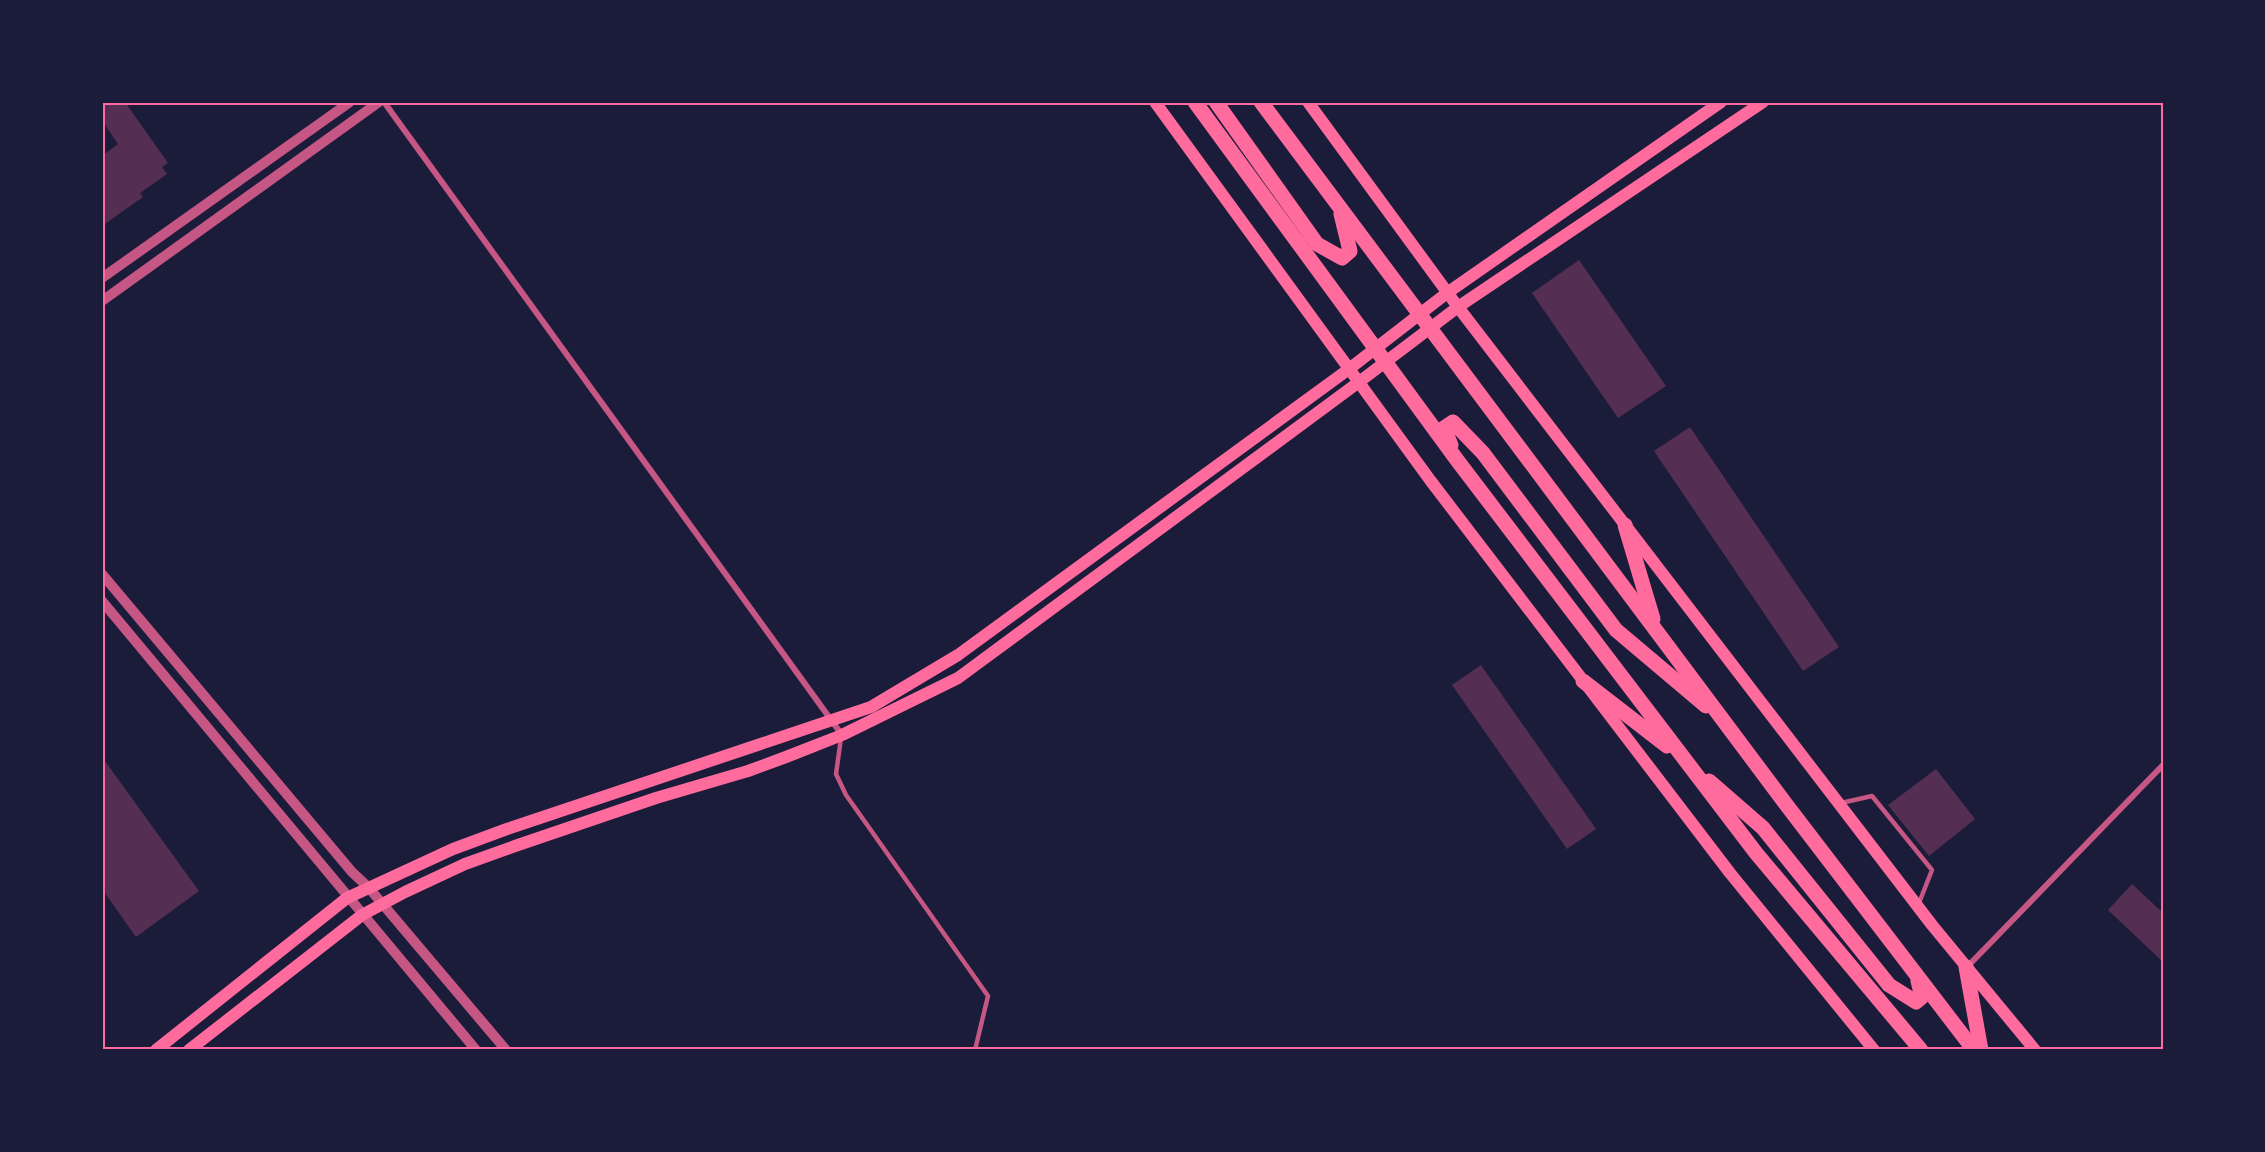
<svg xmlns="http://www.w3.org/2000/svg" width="2265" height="1152" viewBox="0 0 2265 1152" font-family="'Source Sans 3',sans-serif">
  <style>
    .building { fill: #542f53 }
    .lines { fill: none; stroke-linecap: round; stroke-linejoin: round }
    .service { stroke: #c65784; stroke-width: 4.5 }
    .minor { stroke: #c65784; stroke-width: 6 }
    .tertiary { stroke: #c65784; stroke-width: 10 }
    .secondary { stroke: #ff6b9d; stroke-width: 12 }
    .primary { stroke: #ff6b9d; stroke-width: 15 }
    .neatline { fill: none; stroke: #ff6b9d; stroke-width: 2 }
  </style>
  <rect width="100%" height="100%" fill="#1b1b3a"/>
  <g class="building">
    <path d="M102 102H125L168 163 162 167 167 174 140 193 143 197 102 226V156L118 144 105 125 102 127Z"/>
    <path d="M1579 260 1666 386 1618 418 1532 293Z"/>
    <path d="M1690 427 1839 647 1803 671 1654 451Z"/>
    <path d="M1481 665 1596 829 1567 849 1452 685Z"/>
    <path d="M102 757 199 891 136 937 102 889Z"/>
    <path d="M1936 769 1975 819 1929 856 1888 805Z"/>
    <path d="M2132 884 2163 913V962L2108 910Z"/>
  </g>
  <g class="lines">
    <g class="service">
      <path d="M841 738 836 774 846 795 988 996 975 1050"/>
      <path d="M1841 803 1872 796 1932 870 1919 903"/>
    </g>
    <g class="minor">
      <path d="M384 102 842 735"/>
      <path d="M1967 967 2163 765"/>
    </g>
    <g class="tertiary">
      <path d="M102 278 350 102"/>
      <path d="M102 301 379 102"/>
      <path d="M102 574 352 872 369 888 506 1050"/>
      <path d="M102 601 476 1050"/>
    </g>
    <g class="secondary">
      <path d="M1155 102 1430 480 1730 873 1874 1050"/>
      <path d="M1308 102 1458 307 1932 925 2035 1050"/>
      <path d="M156 1050 347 898 453 849 507 829 871 707 958 655 1349 369 1447 293 1721 102"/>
      <path d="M189 1050 362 915 405 892 465 864 515 846 656 798 748 771 786 757 842 735 958 678 1359 382 1458 307 1763 102"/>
    </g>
    <g class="primary">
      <path d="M1195 102 1457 460 1756 853 1921 1050"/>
      <path d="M1216 102 1317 244 1342 258 1350 251 1341 214"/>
      <path d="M1261 102 1785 803 1974 1050"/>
      <path d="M1451 445 1444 428 1453 422 1483 453 1616 630 1706 706"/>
      <path d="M1625 525 1653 619"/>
      <path d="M1583 681 1667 746"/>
      <path d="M1709 781 1763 828 1889 985 1916 1002 1922 997 1918 981"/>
      <path d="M1966 967 1981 1050"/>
    </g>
  </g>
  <rect width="2265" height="1152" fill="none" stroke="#1b1b3a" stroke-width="207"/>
  <rect x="104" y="104" width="2058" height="944" class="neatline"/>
</svg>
